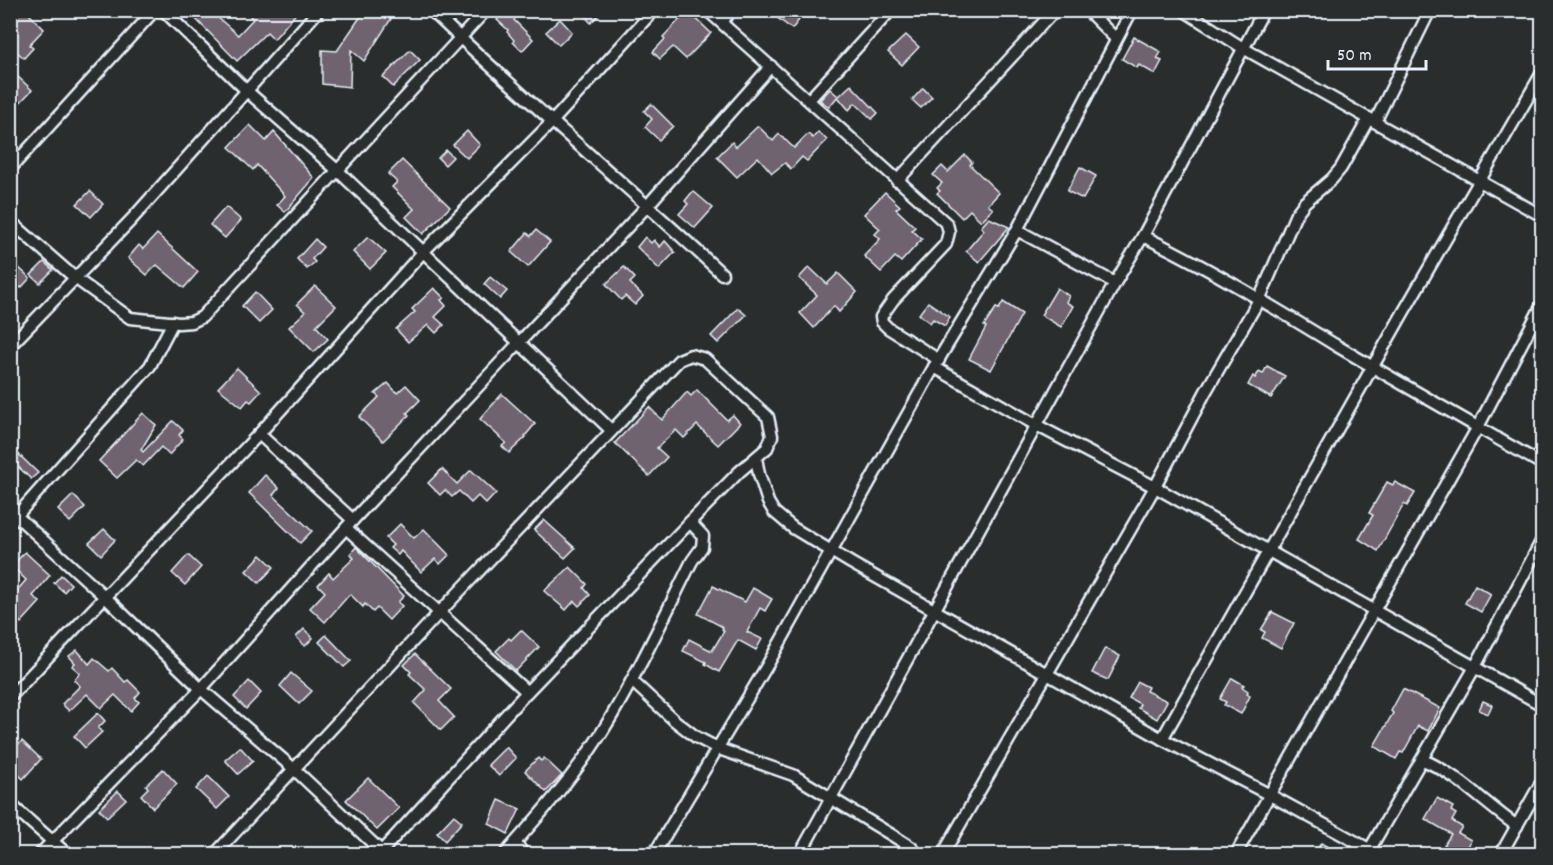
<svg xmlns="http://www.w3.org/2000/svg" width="1553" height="865" viewBox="0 0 1553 865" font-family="Dekko,sans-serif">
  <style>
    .building { fill: #706370; stroke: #e8f1f8; stroke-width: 1.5 }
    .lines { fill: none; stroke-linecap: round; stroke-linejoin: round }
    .minor-casing { stroke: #e8f1f8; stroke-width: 15 }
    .minor { stroke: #2a2d2e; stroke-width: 10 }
  </style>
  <rect width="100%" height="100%" fill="#2a2d2e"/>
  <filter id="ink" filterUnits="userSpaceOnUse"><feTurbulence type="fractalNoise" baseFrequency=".0167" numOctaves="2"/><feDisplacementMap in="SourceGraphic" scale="12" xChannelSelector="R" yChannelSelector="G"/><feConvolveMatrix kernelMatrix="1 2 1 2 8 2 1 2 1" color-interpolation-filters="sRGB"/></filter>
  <g filter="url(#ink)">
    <g class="building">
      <path d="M21 10H25L44 29 29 45 33 48 24 58 10 46V27L17 20 14 18Z"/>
      <path d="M187 10H221L216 16 238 35 253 19 244 10H299L274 39 267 32 237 61Z"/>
      <path d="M365 10H380L391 19 364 61 351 50 350 87 322 84V50L337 51Z"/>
      <path d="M506 10H510L516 16 514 20 533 39 522 51 513 42 514 40 507 32 508 30 497 20Z"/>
      <path d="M579 10H603L591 23Z"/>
      <path d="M671 10H687L711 33 686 59 673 47 660 59 653 52 665 39 663 37 680 19Z"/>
      <path d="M767 10H785L799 20 792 29Z"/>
      <path d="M560 19 572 32 559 45 546 32Z"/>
      <path d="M906 35 919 47 902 65 888 52Z"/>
      <path d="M1134 37 1161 52 1157 59 1162 61 1155 74 1139 65 1137 68 1122 59Z"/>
      <path d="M410 50 420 60 393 87 383 77Z"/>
      <path d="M16 75 32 90 10 113V81Z"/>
      <path d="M851 85 878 113 872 119 855 103 849 110 838 97Z"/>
      <path d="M923 88 932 97 921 108 912 100Z"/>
      <path d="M830 89 838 96 829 107 820 100Z"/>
      <path d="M651 104 673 126 659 140 645 127 652 119 644 111Z"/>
      <path d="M250 125 266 141 274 132 314 178 285 212 277 205 285 196 257 165 253 170 229 147Z"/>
      <path d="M758 126 773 141 779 134 794 148 808 134 813 138 818 132 827 140 807 161 802 157 791 169 785 163 772 173 758 157 737 177 717 157 732 142 736 147Z"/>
      <path d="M467 131 480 145 467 158 453 145Z"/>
      <path d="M446 150 453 157 445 165 438 158Z"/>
      <path d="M965 155 972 162 970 165 999 193 988 205 993 209 981 221 970 210 962 218 937 193 940 191 937 188 942 183 933 175 942 166 948 172Z"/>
      <path d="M402 160 450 207 423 234 406 217 414 209 392 187 397 182 388 174Z"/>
      <path d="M1080 167 1096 176 1083 199 1067 191Z"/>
      <path d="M90 191 103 204 91 217 77 204Z"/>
      <path d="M693 191 713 208 695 228 679 214 688 204 685 201Z"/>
      <path d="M885 192 900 206 896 209 915 227 912 230 922 239 901 262 895 257 881 272 864 256 880 239 875 234 880 229 864 214Z"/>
      <path d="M226 207 241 220 225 238 210 225Z"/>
      <path d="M989 218 1009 227 979 262 966 251 984 230 981 227Z"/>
      <path d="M536 230 550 242 528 267 511 252 527 233 531 236Z"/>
      <path d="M157 234 198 272 184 288 157 265 147 275 128 258 139 245 143 249Z"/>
      <path d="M368 237 386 253 370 269 353 252Z"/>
      <path d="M645 237 651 243 654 240 660 247 665 241 675 252 659 269 637 247Z"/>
      <path d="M315 239 323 247 312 259 315 262 307 269 297 259Z"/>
      <path d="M44 262 53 270 40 283 31 275Z"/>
      <path d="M16 265 30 278 21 288 10 278V270Z"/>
      <path d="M624 267 635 278 630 283 643 296 635 305 625 296 621 300 606 284Z"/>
      <path d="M809 267 827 284 838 273 857 292 839 312 834 306 814 328 800 313 817 295 799 278Z"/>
      <path d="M490 277 507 291 500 299 484 284Z"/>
      <path d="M315 286 336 306 316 326 328 339 314 352 289 327 305 312 297 304Z"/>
      <path d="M434 288 444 298 441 300 446 306 435 317 444 325 436 333 428 325 408 342 396 329 415 312 412 309Z"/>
      <path d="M1057 288 1069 296 1066 302 1073 306 1061 327 1041 315Z"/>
      <path d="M255 292 272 310 259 323 242 306Z"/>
      <path d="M928 302 950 317 945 326 933 319 930 323 919 314Z"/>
      <path d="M1003 302 1022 314 991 370 969 359 986 327 984 326 996 308 999 309Z"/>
      <path d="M738 308 746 315 718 343 711 336Z"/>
      <path d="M1267 366 1285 376 1271 398 1248 385 1253 376 1255 378 1259 372 1263 374Z"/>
      <path d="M237 368 261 391 251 402 248 400 242 407 218 388Z"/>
      <path d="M388 383 397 393 406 385 420 400 407 413 409 415 383 441 359 417 379 397 375 394Z"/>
      <path d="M697 390 727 420 733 415 740 423 718 445 697 425 684 438 676 430 657 448 667 457 649 476 615 443 649 407 662 420 687 392 691 396Z"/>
      <path d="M502 394 535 424 525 436 526 437 509 453 502 446 506 443 480 419Z"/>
      <path d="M143 413 156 425 141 450 143 452 173 421 183 430 179 435 183 439 169 455 161 447 143 466 136 460 117 478 99 461Z"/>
      <path d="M10 446 38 473 31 479 10 459Z"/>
      <path d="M442 469 457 484 471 470 496 493 486 504 478 496 471 503 459 491 452 497 445 490 440 495 428 483Z"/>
      <path d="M265 475 279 488 273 495 312 531 300 543 249 493Z"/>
      <path d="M1387 482 1393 485 1395 482 1415 493 1407 506 1404 504 1378 551 1359 539 1373 515 1369 513Z"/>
      <path d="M73 495 85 507 70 522 58 510Z"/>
      <path d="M544 520 575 548 565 558 534 530Z"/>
      <path d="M400 524 414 538 424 529 449 555 440 564 435 559 421 572 401 551 398 555 390 548 393 545 386 538Z"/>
      <path d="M104 529 115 540 101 555 89 543Z"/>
      <path d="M356 547 404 596 398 602 402 606 389 620 377 608 373 612 365 604 363 607 350 594 325 622 310 608 325 592 318 585 329 573 333 578 354 558 350 554Z"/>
      <path d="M25 552 50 575 33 596 40 602 21 623 10 612V599L26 580 12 566Z"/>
      <path d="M188 555 201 567 185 585 172 573Z"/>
      <path d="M261 555 274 567 259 583 246 571Z"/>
      <path d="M570 567 587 584 584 588 590 595 579 606 574 601 566 610 544 591Z"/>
      <path d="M61 575 71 584 64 592 54 583Z"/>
      <path d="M1475 585 1491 594 1481 612 1465 603Z"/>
      <path d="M713 586 745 602 753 588 772 599 765 611 760 608 747 632 762 639 756 650 738 640 719 672 705 664 706 662 683 651 689 639 712 651 724 631 722 629 723 627 698 614Z"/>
      <path d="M1272 612 1294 623 1281 648 1262 638 1265 632 1261 630Z"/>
      <path d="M304 629 313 638 305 646 296 637Z"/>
      <path d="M521 630 539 647 516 671 496 651 509 638 511 640Z"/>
      <path d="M326 635 351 661 344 667 319 642Z"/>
      <path d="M1105 648 1120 656 1108 680 1092 673Z"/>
      <path d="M77 650 89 664 94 658 109 671 112 668 125 682 128 680 140 692 135 698 139 702 131 711 115 695 101 708 87 694 69 711 62 704 80 686 74 680 80 673 72 666 75 663 69 656Z"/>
      <path d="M415 654 451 689 439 701 454 717 441 730 414 703 426 690 409 674 411 672 404 665Z"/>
      <path d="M291 673 312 691 299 704 280 686Z"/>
      <path d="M1232 678 1244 685 1242 687 1248 691 1247 694 1250 696 1241 714 1224 705 1226 702 1220 699Z"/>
      <path d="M249 681 261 693 246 709 234 697Z"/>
      <path d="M1138 682 1148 687 1146 691 1167 701 1157 719 1138 708 1140 704 1129 698Z"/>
      <path d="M1403 689 1440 708 1428 731 1418 726 1403 753 1400 752 1396 759 1374 746 1393 713 1391 711Z"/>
      <path d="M1483 701 1492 705 1488 714 1479 710Z"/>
      <path d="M98 713 105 721 98 728 102 732 85 748 74 736Z"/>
      <path d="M22 741 41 759 23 779 10 766V752Z"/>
      <path d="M240 747 253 761 238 774 225 760Z"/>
      <path d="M506 747 516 758 499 776 488 765Z"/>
      <path d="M538 758 541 761 544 758 562 775 546 792 525 771Z"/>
      <path d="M163 769 177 784 153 808 141 795 148 788 146 785Z"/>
      <path d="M208 776 229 797 217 809 196 789Z"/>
      <path d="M368 778 399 808 377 830 346 800Z"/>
      <path d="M118 791 126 799 107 817 99 809Z"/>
      <path d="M1437 798 1453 807 1451 811 1456 814 1452 821 1462 827 1458 833 1471 840 1464 855H1448L1451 849 1444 845 1451 834 1425 819Z"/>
      <path d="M499 800 520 809 508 834 489 824Z"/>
      <path d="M454 815 462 822 445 841 437 833Z"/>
      <path d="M1321 843 1341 855H1314Z"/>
    </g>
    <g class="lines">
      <g class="minor-casing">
        <g id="minor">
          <path d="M163 10 248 92 337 170 611 430"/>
          <path d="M431 10C525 101 626 184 722 274"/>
          <path d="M707 10 947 224 949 232 946 244 893 300 881 317 882 322 888 328 939 360"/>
          <path d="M1087 10 1116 39"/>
          <path d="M1183 10 1243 48 1542 216"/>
          <path d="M721 22 732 10"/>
          <path d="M809 100 891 10"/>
          <path d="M1375 122 1430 10"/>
          <path d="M10 169 155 10"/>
          <path d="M897 181 1055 10"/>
          <path d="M10 221 75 278 130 318 179 323 192 322 202 317 486 10"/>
          <path d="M1017 230 1115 283"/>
          <path d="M1143 236C1211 269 1273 307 1337 346 1405 386 1474 425 1542 464"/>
          <path d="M10 346 132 219 319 10"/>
          <path d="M934 367 1036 425 1155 487 1542 705"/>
          <path d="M259 434 353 520"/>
          <path d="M756 458 759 474 768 502 774 512 793 528 851 563 1162 739 1270 795 1378 854"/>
          <path d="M10 510 104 596 201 689 294 769 382 852"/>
          <path d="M10 523 150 366 173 322"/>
          <path d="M346 528 527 692"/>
          <path d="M632 681 674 720 696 737 719 749 793 775 895 837 911 847 917 854"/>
          <path d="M10 697 259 434 423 252 551 123 654 10"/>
          <path d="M1162 739 1403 313 1542 73"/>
          <path d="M1423 760C1459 775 1485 804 1517 826"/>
          <path d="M10 804 67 854"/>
          <path d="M515 843 524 854"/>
          <path d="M40 854 201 689 353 520 648 205 771 66"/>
          <path d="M215 854 439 613 679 360 691 355 705 359 768 417 772 436 767 448 739 472 690 522 527 692 379 854"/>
          <path d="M505 854C539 816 574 776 602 732 636 677 663 619 692 561L702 547 703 536 690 522"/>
          <path d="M654 854 768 664 934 367 1017 230 1132 10"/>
          <path d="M800 854 1115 283 1143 236 1264 10"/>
          <path d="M943 854 1155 487 1206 391 1260 298 1296 214 1305 202 1332 179 1341 168 1369 118"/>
          <path d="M1236 854 1478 427 1542 305"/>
          <path d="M1367 854 1475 667 1542 540"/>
          <path d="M1501 854 1542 781"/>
        </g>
      </g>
      <use href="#minor" class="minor"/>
    </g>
  </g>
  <rect width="1553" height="865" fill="none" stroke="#2a2d2e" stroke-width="36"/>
  <rect x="18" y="18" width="1517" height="829" fill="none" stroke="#e8f1f8" stroke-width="2" filter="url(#ink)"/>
  <path d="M1328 60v9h98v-9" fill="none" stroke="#e8f1f8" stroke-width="3"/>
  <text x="1337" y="60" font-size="18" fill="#e8f1f8" stroke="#2a2d2e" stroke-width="4.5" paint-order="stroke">50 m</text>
</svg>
